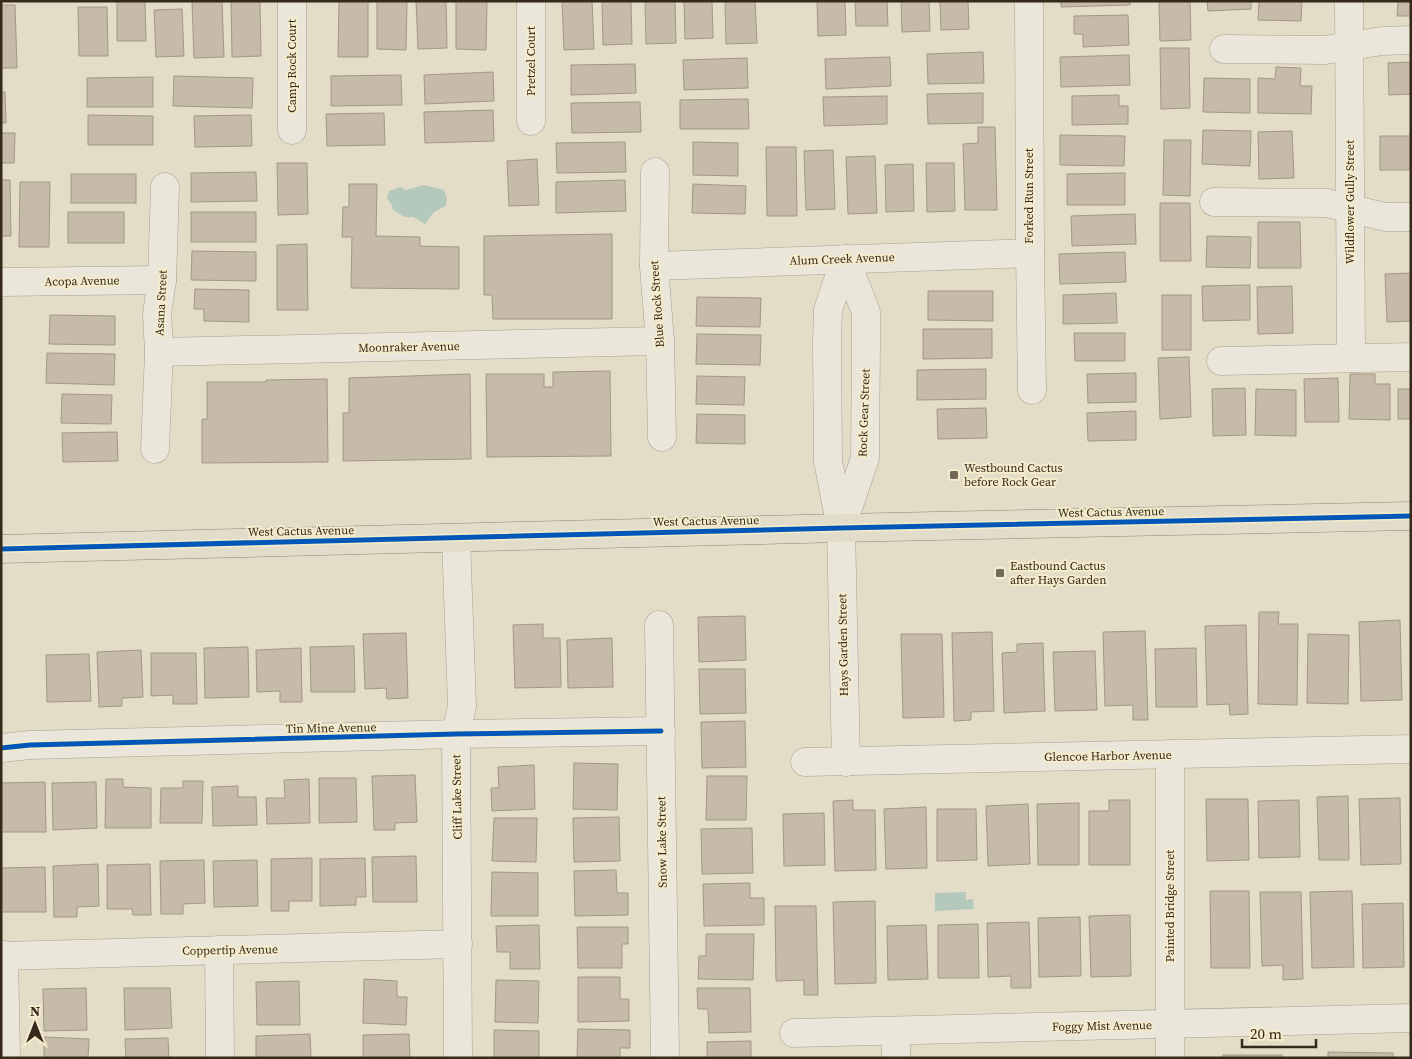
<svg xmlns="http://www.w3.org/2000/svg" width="1412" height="1059" viewBox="0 0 1412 1059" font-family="'Source Serif 4',serif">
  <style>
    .water { fill: #b4c8bc }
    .building { fill: #c6baa8; stroke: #a29787 }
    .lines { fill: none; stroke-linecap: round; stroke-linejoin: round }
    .minor-casing { stroke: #a7a091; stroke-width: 29 }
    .major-casing { stroke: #8c8678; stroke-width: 29 }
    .minor { stroke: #eae6da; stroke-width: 28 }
    .major { stroke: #e2ddcb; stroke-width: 28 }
    .cycleway-casing { stroke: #f5eccc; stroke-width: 8 }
    .cycleway { stroke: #0057b8; stroke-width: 5 }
    .poi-dot { fill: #716857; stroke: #f5eccc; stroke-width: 2 }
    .labels { text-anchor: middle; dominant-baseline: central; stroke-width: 4; stroke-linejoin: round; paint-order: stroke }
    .street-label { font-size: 12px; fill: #34291b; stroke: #f5eccc }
    .poi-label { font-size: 12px; fill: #34291b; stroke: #f5eccc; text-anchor: start }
  </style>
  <rect width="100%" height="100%" fill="#e3dcc7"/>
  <g class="water">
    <path d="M424 185 444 190 447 198 446 206 434 212 425 224 413 217C405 219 400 214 393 210L392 205 387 198 389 191 400 187 406 190Z"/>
    <path d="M966 892V900L973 899 974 909 935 911V893Z"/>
  </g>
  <g class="building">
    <path d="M117 1H145L146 41H117Z"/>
    <path d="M192 1H222L224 57 194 58Z"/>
    <path d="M231 1H260L261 56 232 57Z"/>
    <path d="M339 1H368V57H338Z"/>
    <path d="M377 1H407L406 50 377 49Z"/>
    <path d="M416 1H446L447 48 418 49Z"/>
    <path d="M456 1H487L486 50 456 49Z"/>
    <path d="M562 1H592L594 49 564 50Z"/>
    <path d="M602 1H631L632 44 603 45Z"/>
    <path d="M645 1H675L676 43 646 44Z"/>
    <path d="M684 1H712L713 38 685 39Z"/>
    <path d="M725 1H755L757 43 726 44Z"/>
    <path d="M817 1H845L846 35 818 36Z"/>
    <path d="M855 1H887L888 26H856Z"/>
    <path d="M901 1H929L930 31 902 32Z"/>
    <path d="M940 1H968L969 29 941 30Z"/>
    <path d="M1061 1H1130V5L1061 7Z"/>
    <path d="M1159 1H1190L1191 40 1160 41Z"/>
    <path d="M1207 1H1251V9L1208 11Z"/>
    <path d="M1259 1H1302L1301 21 1258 20Z"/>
    <path d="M1398 1H1411V16H1397Z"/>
    <path d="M1 5H15L17 68H1Z"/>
    <path d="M78 7H107L108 56H79Z"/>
    <path d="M182 9 184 56 156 57 154 10Z"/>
    <path d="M1128 15 1129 45 1083 47V34H1074V16Z"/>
    <path d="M1160 48H1189L1190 108 1161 109Z"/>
    <path d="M983 52 984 83 928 84 927 54Z"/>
    <path d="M1129 55 1130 85 1061 87 1060 57Z"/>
    <path d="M890 57 891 86 826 89 825 59Z"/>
    <path d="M747 58 748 88 684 90 683 60Z"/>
    <path d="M1411 62V94L1389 95 1388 63Z"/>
    <path d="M635 64 636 93 571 95V65Z"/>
    <path d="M1276 67 1301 68 1300 86H1312L1311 114 1258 113V78L1275 79Z"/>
    <path d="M493 72 494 101 425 104 424 75Z"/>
    <path d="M401 75 402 105 331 106V76Z"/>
    <path d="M174 76 253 78 252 108 173 106Z"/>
    <path d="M153 77V107H87V78Z"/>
    <path d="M1204 78 1250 79V113L1203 112Z"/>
    <path d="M1 92H5L6 123H1Z"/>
    <path d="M983 93V123L928 124 927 94Z"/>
    <path d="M1119 95V106H1128V124L1072 125V96Z"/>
    <path d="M887 96V124L824 126 823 97Z"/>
    <path d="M748 99 749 129H680V100Z"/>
    <path d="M640 102 641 132 572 133 571 103Z"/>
    <path d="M493 110 494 141 425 143 424 112Z"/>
    <path d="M384 113 385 145 327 146 326 114Z"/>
    <path d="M88 115 153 116V145H88Z"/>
    <path d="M251 115 252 146 195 147 194 116Z"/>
    <path d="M978 127H995L997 210H965L963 144 978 143Z"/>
    <path d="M1203 130 1251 131 1250 166 1202 164Z"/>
    <path d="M1292 131 1294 178 1259 179 1258 132Z"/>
    <path d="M1 133H15L14 163H1Z"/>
    <path d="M1060 135 1125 136 1124 166 1060 165Z"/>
    <rect x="1380" y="136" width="31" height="34"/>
    <path d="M1164 140H1191L1190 196 1163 195Z"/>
    <path d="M625 142 626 172 557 173 556 143Z"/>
    <path d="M693 142 738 143V176L693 175Z"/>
    <path d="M766 147H796L797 216H767Z"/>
    <path d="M833 150 835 209 806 210 804 151Z"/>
    <path d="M875 156 877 213 848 214 846 157Z"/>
    <path d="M537 159 539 205 509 206 507 161Z"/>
    <path d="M277 163H307L308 214 278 215Z"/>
    <path d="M926 163H954L955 211 927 212Z"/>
    <path d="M913 164 914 211 886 212 885 165Z"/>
    <path d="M256 172 257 201 191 202V173Z"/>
    <path d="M1125 173V205H1067V174Z"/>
    <rect x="71" y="174" width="65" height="29"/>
    <path d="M1 180H10L11 236H1Z"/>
    <path d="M625 180 626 211 556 213V182Z"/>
    <path d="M20 182H50L49 247H19Z"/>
    <path d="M349 184H377L376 236 420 237V246L459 247V289L351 288 352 237H342L343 207H349Z"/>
    <path d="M693 184 746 186 745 214 692 213Z"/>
    <path d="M1160 203H1190L1191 261H1160Z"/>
    <rect x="68" y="212" width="56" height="31"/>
    <rect x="191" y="212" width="65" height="30"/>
    <path d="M1135 214 1136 244 1072 246 1071 216Z"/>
    <path d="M1258 222H1300L1301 268H1258Z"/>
    <path d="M612 234V319H493L492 295H484V236Z"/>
    <path d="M1207 236 1251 237 1250 268 1206 267Z"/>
    <path d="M307 244 308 310H277V245Z"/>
    <path d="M192 251 256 252V281L191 280Z"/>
    <path d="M1125 252 1126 282 1060 284 1059 254Z"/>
    <path d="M1411 273V321L1387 322 1385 274Z"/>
    <path d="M1250 285V320L1203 321 1202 286Z"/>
    <path d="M1292 286 1293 333 1258 334 1257 287Z"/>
    <path d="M195 289 249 290V322L204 321V309H194Z"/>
    <path d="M928 291H993V321L928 320Z"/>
    <path d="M1116 293 1117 323 1063 324V295Z"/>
    <rect x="1162" y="295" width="29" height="55"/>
    <path d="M697 297 761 298 760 327 696 326Z"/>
    <path d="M50 315 115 316V345L49 344Z"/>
    <path d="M923 329H992V358L923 359Z"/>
    <path d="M1074 333H1125V361H1075Z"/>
    <path d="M697 334 761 335 760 365 696 364Z"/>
    <path d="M47 353 115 354 114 385 46 383Z"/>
    <path d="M1189 357 1191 417 1160 419 1158 358Z"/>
    <path d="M986 369V399L917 400V370Z"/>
    <path d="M610 371 611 456 487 457 486 374H544V387H553V372Z"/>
    <path d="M1136 373V402L1088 403 1087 374Z"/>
    <path d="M470 374 471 459 343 461V413H349V378Z"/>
    <path d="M1350 374H1375V384H1390V420L1349 419Z"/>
    <path d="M697 376 745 377 744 405 696 404Z"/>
    <path d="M1338 378 1339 422H1305L1304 379Z"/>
    <path d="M327 379 328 462 202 463V419H207V382H266V380Z"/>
    <path d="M1245 388 1246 435 1213 436 1212 389Z"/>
    <path d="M1256 389 1296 390V436L1255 435Z"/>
    <rect x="1398" y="389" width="13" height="30"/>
    <path d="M62 394 112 395 111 424 61 423Z"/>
    <path d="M986 408 987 438 938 439 937 409Z"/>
    <path d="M1136 411V440L1088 441 1087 413Z"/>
    <path d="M697 414 745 415V444L696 443Z"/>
    <path d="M117 432 118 461 63 462 62 433Z"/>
    <path d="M1259 612H1279L1278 624H1298L1297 705 1258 704Z"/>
    <path d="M745 616 746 660 699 662 698 617Z"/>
    <path d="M1400 620 1402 700 1361 701 1359 622Z"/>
    <path d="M543 624V638H560L561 687 515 688 513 625Z"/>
    <path d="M1246 625 1248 714 1230 715 1229 704 1207 705 1205 626Z"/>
    <path d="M1145 631 1148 720H1133V705L1105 706 1103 632Z"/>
    <path d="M992 632 994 711 971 712V720L954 721 952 633Z"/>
    <path d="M406 633 408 698 387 699 386 688 365 689 363 634Z"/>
    <path d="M901 634H942L944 717 903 718Z"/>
    <path d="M1308 634 1349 635 1348 704 1307 703Z"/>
    <path d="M612 638 613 687 568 688 567 640Z"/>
    <path d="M1043 643 1045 711 1004 713 1002 653 1017 652V644Z"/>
    <path d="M354 646 355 692H311L310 647Z"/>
    <path d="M248 647 249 697 205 698 204 648Z"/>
    <path d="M301 648 302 702H280V691L257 692 256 650Z"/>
    <path d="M1196 648 1197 707H1156L1155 649Z"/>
    <path d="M141 650 143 697 122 698V706L99 707 97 652Z"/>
    <path d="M1095 651 1097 710 1055 711 1053 652Z"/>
    <path d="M151 653H196L197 704H173V695L151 696Z"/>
    <path d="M89 654 91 701 47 702 46 655Z"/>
    <path d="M699 669H745L746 713 700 714Z"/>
    <path d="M745 721 746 767 702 768 701 722Z"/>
    <path d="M574 763 618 764 617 810 573 809Z"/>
    <path d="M534 765 535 809 492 811 491 788H499L498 767Z"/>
    <path d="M415 775 417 822 395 823V830H374L372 776Z"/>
    <path d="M707 776H747L746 820H706Z"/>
    <path d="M319 778H356L357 822 319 823Z"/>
    <path d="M106 779H123V787L151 788V828H105Z"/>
    <path d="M309 779 310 823 267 824 266 798H285L284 780Z"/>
    <path d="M183 781H203L202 823H160L161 788H183Z"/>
    <path d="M45 782 46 832H1V783Z"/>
    <path d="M96 782 97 828 53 830 52 783Z"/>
    <path d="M238 786V797H256L257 825 213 826 212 787Z"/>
    <path d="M1348 796 1349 860H1319L1317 797Z"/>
    <path d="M1400 798 1401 864 1361 865 1359 799Z"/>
    <path d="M1206 799H1248L1249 860 1207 861Z"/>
    <path d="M853 800V810H875L876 870 835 871 833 801Z"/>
    <path d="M1109 800H1130V865H1089V811H1109Z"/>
    <path d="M1299 800 1300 857 1259 858 1258 801Z"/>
    <path d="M1079 803V865H1038L1037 804Z"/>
    <path d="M1028 804 1030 864 988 866 986 806Z"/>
    <path d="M926 807 927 868 886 869 884 809Z"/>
    <path d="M937 809H976L977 860 937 861Z"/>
    <path d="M824 813 825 865 784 866 783 814Z"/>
    <path d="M619 817 620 861 574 862 573 818Z"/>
    <path d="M494 818H537L536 862 492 861Z"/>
    <path d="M752 828 753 873 702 874 701 829Z"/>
    <path d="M416 856 417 902H373L372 857Z"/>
    <path d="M312 858V901H289V911H271V859Z"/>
    <path d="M365 858 366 897H356V905L320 906V859Z"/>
    <path d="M204 860 205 903 183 904V914H161L160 861Z"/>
    <path d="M257 860 258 906 214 907 213 861Z"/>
    <path d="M98 864 99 906 77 907V917H54L53 866Z"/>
    <path d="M150 864 151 915H133L132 909H107V865Z"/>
    <path d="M45 867 46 912H1V868Z"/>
    <path d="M616 870 617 893H628V915L575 916 574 871Z"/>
    <path d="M492 872 538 873V916H491Z"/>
    <path d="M750 883V898H764V925L704 926 703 884Z"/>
    <path d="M1210 891H1249L1250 968H1211Z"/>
    <path d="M1352 891 1354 967 1312 968 1310 892Z"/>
    <path d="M1260 892H1301L1303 979 1283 980V965L1262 966Z"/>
    <path d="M875 901 876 983 835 984 833 902Z"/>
    <path d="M1403 903 1404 967 1363 968 1362 904Z"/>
    <path d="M775 906H816L818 995H804V980L776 981Z"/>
    <path d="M1130 915 1131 976 1091 977 1089 916Z"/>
    <path d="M1080 917 1081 976 1039 977 1038 918Z"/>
    <path d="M1029 922 1031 988H1011V976L988 977 987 923Z"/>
    <path d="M978 924 979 978H938V925Z"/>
    <path d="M539 925 540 969H510V952H497L496 926Z"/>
    <path d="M926 925 928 979 888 980 887 926Z"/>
    <path d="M577 927H628V944H622V968H578Z"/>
    <path d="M706 934H754L753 980 698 979 699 956H706Z"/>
    <path d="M578 977H620V999H629V1021L578 1022Z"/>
    <path d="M364 979 397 981V997H407L406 1025 363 1023Z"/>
    <path d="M496 980 539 981 538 1023 495 1022Z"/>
    <path d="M299 981 300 1025H257L256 982Z"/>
    <path d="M86 988 87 1030 44 1031 43 989Z"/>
    <path d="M124 988H170L172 1028 125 1030Z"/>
    <path d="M697 988H750L751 1032 709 1033 708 1009H698Z"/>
    <path d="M578 1029 630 1030V1048H620V1058H577Z"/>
    <path d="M494 1030 539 1031V1058H494Z"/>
    <path d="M310 1034 311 1058H256V1036Z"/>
    <path d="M409 1034 410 1058H363V1035Z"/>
    <path d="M44 1037 89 1039 88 1058H44Z"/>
    <path d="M168 1038 169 1058H126L125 1039Z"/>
    <path d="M751 1041V1058H707V1042Z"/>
    <path d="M1328 1052 1393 1053V1058H1328Z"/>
    <rect x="1223" y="1055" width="59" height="3"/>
  </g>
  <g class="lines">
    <g class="minor-casing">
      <g id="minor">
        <path d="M1029 1 1030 253 1032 390"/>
        <path d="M1349 1 1351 358"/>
        <path d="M1224 49 1325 50 1382 41 1411 40"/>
        <path d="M531 121V1"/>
        <path d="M292 130V1"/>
        <path d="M655 172 654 266 660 341 662 437"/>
        <path d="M1214 202 1327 203 1385 217H1411"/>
        <path d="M845 259 828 310 827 342 828 461 841 528 846 762"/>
        <path d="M654 266 1030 253"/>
        <path d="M1 282 162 280"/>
        <path d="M159 352 660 341"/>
        <path d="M1221 361 1411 357"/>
        <path d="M155 449 159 352 157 314 162 280 165 187"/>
        <path d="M842 526 865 458 866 342V312L845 259"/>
        <path d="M456 538 462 706 456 734 458 1058"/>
        <path d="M659 625 665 1058"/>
        <path d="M1 748 30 745 456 734 661 731"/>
        <path d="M1170 754V1058"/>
        <path d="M805 762 1411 749"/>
        <path d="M219 950 220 1058"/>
        <path d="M4 955 6 1058"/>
        <path d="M1 956 458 944"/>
        <path d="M896 1031V1058"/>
        <path d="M794 1033 1411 1018"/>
      </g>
    </g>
    <g class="major-casing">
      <path id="major" d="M1 549 841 528 1411 516"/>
    </g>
    <use href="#minor" class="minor"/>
    <use href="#major" class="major"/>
    <g class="cycleway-casing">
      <g id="cycleway">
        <path d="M1 549 841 528 1411 516"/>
        <path d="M1 748 30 745 456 734 661 731"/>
      </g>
    </g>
    <use href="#cycleway" class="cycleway"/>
  </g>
  <g class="poi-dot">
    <rect x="949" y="470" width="10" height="10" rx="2.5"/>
    <rect x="995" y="568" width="10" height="10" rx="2.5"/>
  </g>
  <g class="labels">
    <g class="street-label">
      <text transform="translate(531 61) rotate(-90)">Pretzel Court</text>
      <text transform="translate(292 66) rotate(-90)">Camp Rock Court</text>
      <text transform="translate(1029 196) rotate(-90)">Forked Run Street</text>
      <text transform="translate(1350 202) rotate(-90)">Wildflower Gully Street</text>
      <text transform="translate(842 259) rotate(-2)">Alum Creek Avenue</text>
      <text transform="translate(82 281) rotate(-1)">Acopa Avenue</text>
      <text transform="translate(161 303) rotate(-87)">Asana Street</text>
      <text transform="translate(657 304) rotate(-94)">Blue Rock Street</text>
      <text transform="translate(409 347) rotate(-1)">Moonraker Avenue</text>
      <text transform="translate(864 413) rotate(-88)">Rock Gear Street</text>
      <text transform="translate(1111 512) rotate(-1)">West Cactus Avenue</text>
      <text transform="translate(706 521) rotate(-1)">West Cactus Avenue</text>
      <text transform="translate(301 531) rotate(-1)">West Cactus Avenue</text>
      <text transform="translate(843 645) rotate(-91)">Hays Garden Street</text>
      <text transform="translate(331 728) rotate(-1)">Tin Mine Avenue</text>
      <text transform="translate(1108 756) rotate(-1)">Glencoe Harbor Avenue</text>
      <text transform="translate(457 797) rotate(-91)">Cliff Lake Street</text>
      <text transform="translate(662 842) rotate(-91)">Snow Lake Street</text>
      <text transform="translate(1170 906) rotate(-90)">Painted Bridge Street</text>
      <text transform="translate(230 950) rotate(-1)">Coppertip Avenue</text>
      <text transform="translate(1102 1026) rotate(-1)">Foggy Mist Avenue</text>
    </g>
    <g class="poi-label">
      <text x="964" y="468">Westbound Cactus<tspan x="964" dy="14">before Rock Gear</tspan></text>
      <text x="1010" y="566">Eastbound Cactus<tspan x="1010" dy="14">after Hays Garden</tspan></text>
    </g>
  </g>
  <rect width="1412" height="1059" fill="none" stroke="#34291b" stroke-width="5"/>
  <g transform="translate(35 1024)" stroke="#f5eccc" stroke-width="4" paint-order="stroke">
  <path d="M0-4L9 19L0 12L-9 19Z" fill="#34291b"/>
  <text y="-8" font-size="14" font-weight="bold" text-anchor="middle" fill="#34291b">N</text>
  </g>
  <path d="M1242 1039v8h74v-8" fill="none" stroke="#34291b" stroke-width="2.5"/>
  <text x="1250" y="1039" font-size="15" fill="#34291b" stroke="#f5eccc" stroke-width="4" paint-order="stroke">20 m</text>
</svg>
